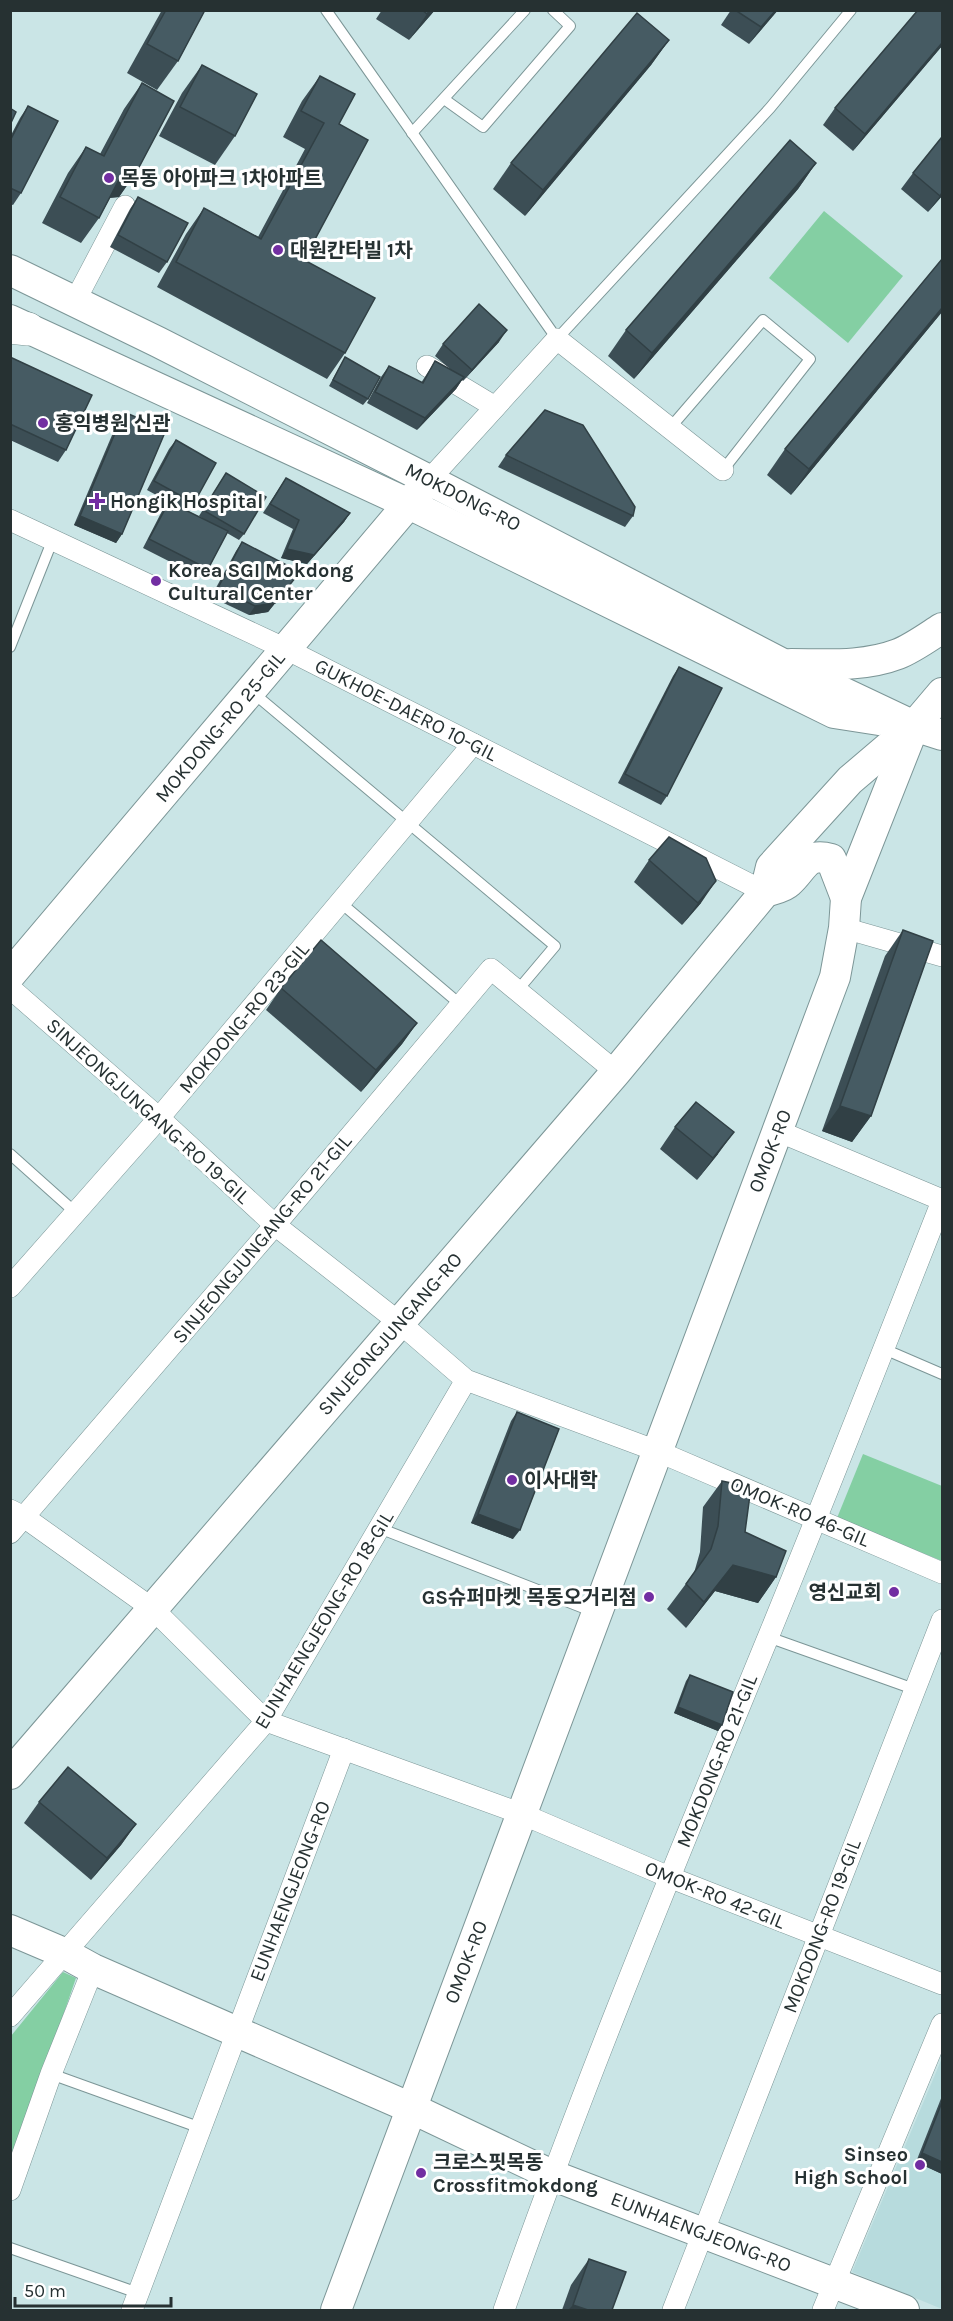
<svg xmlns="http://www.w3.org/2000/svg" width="953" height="2321" viewBox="0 0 953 2321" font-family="Karla,'Noto Sans KR',sans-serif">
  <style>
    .built { fill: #b7dbdd }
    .green { fill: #84cfa3 }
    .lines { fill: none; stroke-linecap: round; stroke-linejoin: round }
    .lane-casing { stroke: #7c9697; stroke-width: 12 }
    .street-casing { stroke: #7c9697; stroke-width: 22 }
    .secondary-casing { stroke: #7c9697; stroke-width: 32 }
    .primary-casing { stroke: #7c9697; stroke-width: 34 }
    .lane { stroke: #fff; stroke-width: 10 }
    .street { stroke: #fff; stroke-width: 21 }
    .secondary { stroke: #fff; stroke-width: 30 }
    .primary { stroke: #fff; stroke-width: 33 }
    .wall { fill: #3c4e55 }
    .shaded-wall { fill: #314045 }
    .building { fill: #465b63; stroke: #314045; stroke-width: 1.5 }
    .poi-dot { fill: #722ea2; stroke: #fff; stroke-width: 2 }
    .labels { text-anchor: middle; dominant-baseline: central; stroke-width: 6; stroke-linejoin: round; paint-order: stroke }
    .poi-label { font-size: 20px; font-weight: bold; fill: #263132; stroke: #fff; text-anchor: start }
    .street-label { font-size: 20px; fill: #263132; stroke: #fff }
  </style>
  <rect width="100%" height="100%" fill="#cae5e6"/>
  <path class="built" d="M942 2058V2309L852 2272Z"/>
  <g class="green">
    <path d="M824 211 903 276 848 343 769 278Z"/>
    <path d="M863 1454 942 1486V1561L837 1518Z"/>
    <path d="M63 1972 76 1978 11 2166V2036Z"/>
  </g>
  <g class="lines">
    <g class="lane-casing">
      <g id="lane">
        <path d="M326 10 557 339 770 108 851 10"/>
        <path d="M444 99 483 127 570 26 553 10"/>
        <path d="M412 133 525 10"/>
        <path d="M670 428 763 320 810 359 723 470"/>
        <path d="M10 647 53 539"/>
        <path d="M251 691 555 946 517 991"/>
        <path d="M341 903 461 1005"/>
        <path d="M10 1154 76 1213"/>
        <path d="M884 1349 942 1374"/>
        <path d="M379 1528 594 1612"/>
        <path d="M768 1637 914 1689"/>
        <path d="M51 2074 201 2128"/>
        <path d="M10 2248 138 2293"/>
      </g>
    </g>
    <g class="street-casing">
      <g id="street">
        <path d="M75 301 125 206"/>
        <path d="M427 366 495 407"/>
        <path d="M429 480 557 339 723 470"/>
        <path d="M10 520 286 649 765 892"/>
        <path d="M844 928 942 956"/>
        <path d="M10 988 159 1118 275 1225 400 1323 466 1380 657 1451 942 1573"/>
        <path d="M778 1131 942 1200"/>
        <path d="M10 1287 159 1118 473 744"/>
        <path d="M10 1510 24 1517 153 1609 266 1721 522 1814 669 1877 942 1984"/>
        <path d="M10 1533 275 1225 491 969 616 1072"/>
        <path d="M10 2016 266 1721 466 1380"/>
        <path d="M10 2190 51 2074 93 1969"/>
        <path d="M132 2310 344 1749"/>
        <path d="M504 2310C584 2082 677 1859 769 1635 828 1491 885 1346 942 1201"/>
        <path d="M673 2310 942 1620"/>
        <path d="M823 2310 942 2024"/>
      </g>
    </g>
    <g class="secondary-casing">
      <g id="secondary">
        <path d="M10 270 158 342 429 480 783 664 914 726 942 735"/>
        <path d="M10 320 409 504 834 713 879 720"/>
        <path d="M791 664C827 664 864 667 898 654 913 648 928 637 942 628"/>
        <path d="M765 892C773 889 783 888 788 883 805 868 805 852 831 859L846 898"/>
        <path d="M10 975 421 489"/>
        <path d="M10 1774 616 1072 765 892 771 867 850 780 910 729"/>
        <path d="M10 1930 64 1953 93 1969 411 2108 554 2176 904 2310"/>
        <path d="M336 2310 835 977 844 928 846 898 914 726 942 693"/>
      </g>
    </g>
    <g class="primary-casing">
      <path id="primary" d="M10 327 28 329"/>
    </g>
    <use href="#lane" class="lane"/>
    <use href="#street" class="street"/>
    <use href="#secondary" class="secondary"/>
    <use href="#primary" class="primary"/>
  </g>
  <g class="wall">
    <path d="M162 10H205L178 61 157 90 127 73Z"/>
    <path d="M382 10H435L409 40 376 19Z"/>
    <path d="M731 10H778L749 44 721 25Z"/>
    <path d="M669 40 651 65 525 216 493 189 511 163Z"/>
    <path d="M942 46 853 151 823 125 835 108Z"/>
    <path d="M202 65 235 136 215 165 159 136 182 93Z"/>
    <path d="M320 76 339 124 304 260 345 353 327 379 157 287 186 234 204 208 258 237 305 149 283 137 302 101Z"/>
    <path d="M142 83 137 171 119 197 110 198 99 218 81 243 42 223 68 173 86 147 100 154 124 109Z"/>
    <path d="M28 106 21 193 13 205 10 204V137L20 118Z"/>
    <path d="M816 163 798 189 634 379 608 356 626 330Z"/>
    <path d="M913 173 942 196 928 212 901 189Z"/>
    <path d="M138 197 167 262 159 273 110 247 130 209Z"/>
    <path d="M942 312 791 495 767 475 785 449Z"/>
    <path d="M499 342 463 381 462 380 456 389 417 430 367 403 381 377 389 366 421 383 435 361 450 369 435 356 443 344Z"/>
    <path d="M10 357 66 450 58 462 10 440Z"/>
    <path d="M345 357 368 399 363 405 329 386Z"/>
    <path d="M124 412 122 534 116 543 74 525 118 421Z"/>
    <path d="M176 440 194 503 188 511 208 522 199 516 226 473 244 534 239 540 227 533 208 569 202 578 143 548 162 511 169 502 147 490 169 449Z"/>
    <path d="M506 455 633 516 625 527 498 467Z"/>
    <path d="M286 478 350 513 344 522 307 564 281 558 293 529 263 513Z"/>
    <path d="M242 542 300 572 268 612 249 615 211 597 236 551Z"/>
    <path d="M679 667 667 796 661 805 618 783 673 676Z"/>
    <path d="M649 860 701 903 682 925 634 882Z"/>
    <path d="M903 930 871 1116 852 1142 822 1131 885 956Z"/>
    <path d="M281 988 417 1023 402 1044 361 1092 266 1010Z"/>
    <path d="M675 1127 718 1154 697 1180 660 1149Z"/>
    <path d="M517 1412 513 1539 471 1523 511 1421Z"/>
    <path d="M722 1481 745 1532 776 1577 758 1603 715 1591 686 1628 667 1609 694 1573 700 1552 703 1507Z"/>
    <path d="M690 1675 722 1725 718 1731 674 1713 686 1681Z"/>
    <path d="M39 1802 136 1824 121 1845 91 1880 24 1823Z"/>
    <path d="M942 2096V2174L916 2162Z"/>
    <path d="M589 2259 612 2310H562L571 2285Z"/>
  </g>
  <g class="shaded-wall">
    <path d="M430 10H435L409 40 427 14Z"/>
    <path d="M776 10H778L749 44 761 27Z"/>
    <path d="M669 40 651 65 525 216 543 190Z"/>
    <path d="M942 43V46L853 151 865 134Z"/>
    <path d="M816 163 798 189 634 379 652 353Z"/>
    <path d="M137 171 119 197 105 198 123 172Z"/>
    <path d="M942 193V196L928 212Z"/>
    <path d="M942 308V312L791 495 809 469Z"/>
    <path d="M507 330 499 342 463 381 472 370Z"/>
    <path d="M464 377 456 389 417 430 425 418Z"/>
    <path d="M350 513 344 522 307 564 281 558 287 549Z"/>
    <path d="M80 516 122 534 116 543 74 525Z"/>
    <path d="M300 572 268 612 249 615 255 606Z"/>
    <path d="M716 881 701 903 682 925 698 903Z"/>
    <path d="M417 1023 402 1044 361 1092 376 1070Z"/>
    <path d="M840 1106 871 1116 852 1142 822 1131Z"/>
    <path d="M734 1132 718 1154 697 1180 713 1158Z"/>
    <path d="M478 1514 520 1530 513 1539 471 1523Z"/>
    <path d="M733 1565 776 1577 758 1603 715 1591 686 1628 704 1602Z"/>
    <path d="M678 1707 722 1725 718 1731 674 1713Z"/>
    <path d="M136 1824 121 1845 91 1880 107 1858Z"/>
    <path d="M922 2153 942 2162V2174L916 2162Z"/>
    <path d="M573 2305 588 2310H568Z"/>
  </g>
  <g class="building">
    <path d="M166 10H205L178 61 147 44Z"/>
    <path d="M422 10H430L427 14Z"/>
    <path d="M735 10H776L761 27Z"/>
    <path d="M918 10H942V43L865 134 835 108Z"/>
    <path d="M637 13 669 40 543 190 511 163Z"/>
    <path d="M202 65 257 94 235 136 180 107Z"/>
    <path d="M320 76 355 94 339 124 368 140 304 260 375 298 345 353 176 262 204 208 261 239 324 123 301 111Z"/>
    <path d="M142 83 174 101 137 171 123 172 99 218 60 197 86 147 104 156Z"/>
    <path d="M28 106 58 121 21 193 10 188V141Z"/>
    <path d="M10 108 16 112 10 125Z"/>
    <path d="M942 137V193L940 196 913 173Z"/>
    <path d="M790 140 816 163 652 353 626 330Z"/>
    <path d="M138 197 188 223 167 262 118 235Z"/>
    <path d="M942 259V308L809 469 785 449Z"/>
    <path d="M479 304 507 330 472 370 443 344Z"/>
    <path d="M10 357 92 395 66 450 10 424Z"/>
    <path d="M345 357 380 377 368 399 333 380Z"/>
    <path d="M435 361 464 377 425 418 375 392 389 366 423 383Z"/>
    <path d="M545 410 583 425 635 507 633 516 506 455Z"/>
    <path d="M124 412 166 430 122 534 80 516Z"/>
    <path d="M176 440 216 463 194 503 154 481Z"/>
    <path d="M226 473 266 497 244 534 203 510Z"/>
    <path d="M286 478 350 513 314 555 287 549 299 520 270 504Z"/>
    <path d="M169 502 228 531 208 569 149 539Z"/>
    <path d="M242 542 300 572 275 603 255 606 218 588Z"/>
    <path d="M679 667 722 688 667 796 625 774Z"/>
    <path d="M669 837 706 858 716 881 698 903 649 860Z"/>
    <path d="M903 930 933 941 871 1116 840 1106Z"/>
    <path d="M321 940 417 1023 376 1070 281 988Z"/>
    <path d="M696 1102 734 1132 713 1158 675 1127Z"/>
    <path d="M517 1412 559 1429 520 1530 478 1514Z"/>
    <path d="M722 1481 751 1487 745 1532 786 1551 776 1577 733 1565 704 1602 686 1584 711 1549 718 1526Z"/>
    <path d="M690 1675 733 1692 722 1725 678 1707Z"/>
    <path d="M68 1767 136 1824 107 1858 39 1802Z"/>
    <path d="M942 2102V2162L922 2153Z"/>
    <path d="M589 2259 626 2272 612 2310H588L573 2305Z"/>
  </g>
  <g class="poi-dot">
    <circle cx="109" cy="178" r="6"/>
    <circle cx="278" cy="250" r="6"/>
    <circle cx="43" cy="423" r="6"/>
    <path d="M94 492h6v6h6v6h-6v6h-6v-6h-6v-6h6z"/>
    <circle cx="156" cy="581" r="6"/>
    <circle cx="512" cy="1480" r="6"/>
    <circle cx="894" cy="1592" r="6"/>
    <circle cx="649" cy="1597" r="6"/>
    <circle cx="920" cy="2165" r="6"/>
    <circle cx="421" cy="2173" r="6"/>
  </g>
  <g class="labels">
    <g class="poi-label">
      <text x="121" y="178">목동 아아파크 1차아파트</text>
      <text x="290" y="250">대원칸타빌 1차</text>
      <text x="55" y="423">홍익병원 신관</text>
      <text x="110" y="501">Hongik Hospital</text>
      <text x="168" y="570">Korea SGI Mokdong<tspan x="168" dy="23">Cultural Center</tspan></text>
      <text x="524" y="1480">이사대학</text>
      <text x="882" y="1592" text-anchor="end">영신교회</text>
      <text x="637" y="1597" text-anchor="end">GS슈퍼마켓 목동오거리점</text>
      <text x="908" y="2154" text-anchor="end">Sinseo<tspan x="908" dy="23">High School</tspan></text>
      <text x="433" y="2162">크로스핏목동<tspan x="433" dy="23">Crossfitmokdong</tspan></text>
    </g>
    <g class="street-label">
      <text transform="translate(463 497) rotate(27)">MOKDONG-RO</text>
      <text transform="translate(406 710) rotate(27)">GUKHOE-DAERO 10-GIL</text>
      <text transform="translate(220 727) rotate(-50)">MOKDONG-RO 25-GIL</text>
      <text transform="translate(244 1018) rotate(-50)">MOKDONG-RO 23-GIL</text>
      <text transform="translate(148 1111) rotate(42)">SINJEONGJUNGANG-RO 19-GIL</text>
      <text transform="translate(770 1151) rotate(-69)">OMOK-RO</text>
      <text transform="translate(262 1239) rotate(-50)">SINJEONGJUNGANG-RO 21-GIL</text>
      <text transform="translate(390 1334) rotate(-49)">SINJEONGJUNGANG-RO</text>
      <text transform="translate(800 1512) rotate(23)">OMOK-RO 46-GIL</text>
      <text transform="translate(324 1620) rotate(-59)">EUNHAENGJEONG-RO 18-GIL</text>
      <text transform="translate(717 1761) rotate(-68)">MOKDONG-RO 21-GIL</text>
      <text transform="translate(290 1891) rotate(-69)">EUNHAENGJEONG-RO</text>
      <text transform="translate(715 1895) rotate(22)">OMOK-RO 42-GIL</text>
      <text transform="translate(822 1926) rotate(-69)">MOKDONG-RO 19-GIL</text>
      <text transform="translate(466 1962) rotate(-69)">OMOK-RO</text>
      <text transform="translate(701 2232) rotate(21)">EUNHAENGJEONG-RO</text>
    </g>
  </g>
  <rect width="953" height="2321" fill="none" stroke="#263132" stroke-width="24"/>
  <path d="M15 2297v9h156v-9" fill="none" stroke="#263132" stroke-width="3"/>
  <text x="24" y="2297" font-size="18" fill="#263132" stroke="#ffffff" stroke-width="4.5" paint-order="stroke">50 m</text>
</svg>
